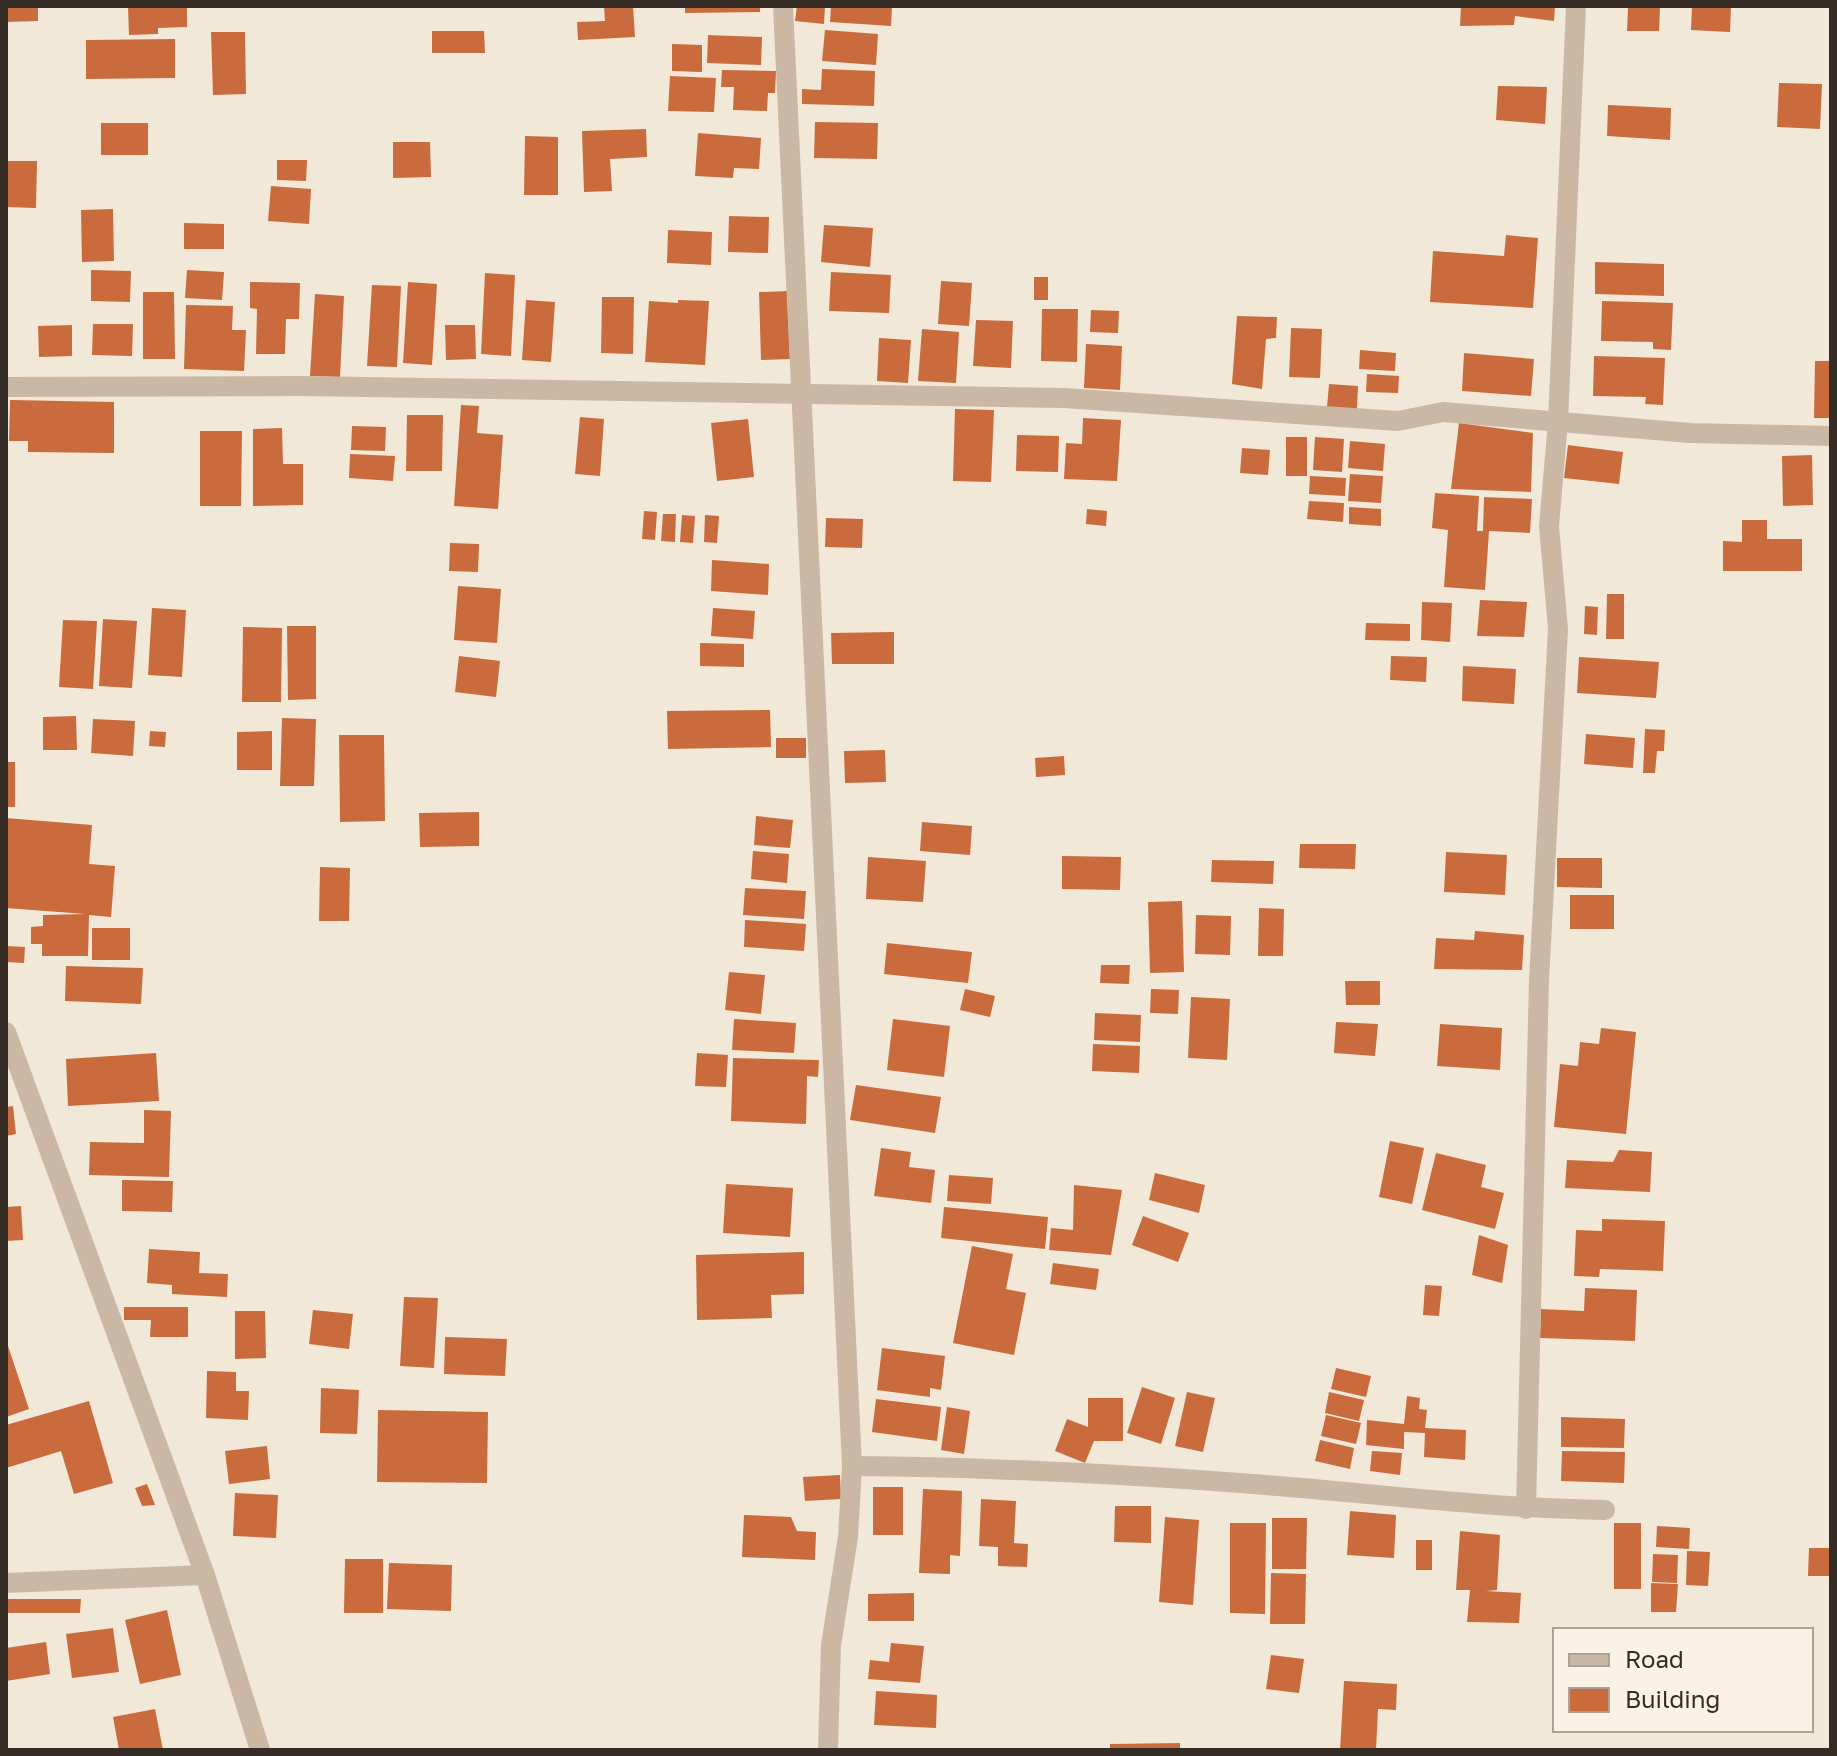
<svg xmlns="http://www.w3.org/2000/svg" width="1837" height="1756" viewBox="0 0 1837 1756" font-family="'Golos Text',sans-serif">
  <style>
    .building { fill: #ca6b3e }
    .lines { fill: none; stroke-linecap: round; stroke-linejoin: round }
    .minor { stroke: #cab8a4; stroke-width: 20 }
    .tertiary { stroke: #cab8a4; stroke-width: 20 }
  </style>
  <rect width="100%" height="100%" fill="#f2e8d8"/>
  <g class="building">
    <path d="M6 6H38V21L6 22Z"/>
    <path d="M128 6H187V27L158 28V34L129 35Z"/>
    <path d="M604 6H633L635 37 578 40 577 22 605 21Z"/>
    <path d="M685 6H760V12L685 13Z"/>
    <path d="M797 6H825L824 24 795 21Z"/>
    <path d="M831 6H892L891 26 830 22Z"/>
    <path d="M1461 6H1555L1554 21 1515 16 1514 25 1460 26Z"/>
    <path d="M1692 6H1731L1730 32 1691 30Z"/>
    <path d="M1628 8H1660L1659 31H1627Z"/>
    <path d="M825 30 878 34 876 65 822 61Z"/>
    <path d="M432 31H484L485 53H432Z"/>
    <path d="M211 32H245L246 94 213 95Z"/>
    <path d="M708 35 762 37 761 65 707 63Z"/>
    <path d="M175 39V78L86 79V40Z"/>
    <path d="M672 44 702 45V72L672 71Z"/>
    <path d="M822 69 875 71 874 106 802 104V89L821 90Z"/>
    <path d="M722 70 776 71 775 93H768L767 111 733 110 734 87H721Z"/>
    <path d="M670 76 716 78 714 112 668 111Z"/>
    <path d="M1779 83 1822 84 1820 129 1777 127Z"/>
    <path d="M1498 86 1547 87 1545 124 1496 120Z"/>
    <path d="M1608 105 1671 108 1670 140 1607 136Z"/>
    <path d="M815 122 878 123 877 159 814 158Z"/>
    <rect x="101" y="123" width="47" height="32"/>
    <path d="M646 129 647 157 610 159 612 191 584 192 582 131Z"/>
    <path d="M698 133 761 138 759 169 734 168 733 178 695 176Z"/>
    <path d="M525 136 558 137V195H524Z"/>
    <path d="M393 142H430L431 177 393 178Z"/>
    <path d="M277 160H307L306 181 277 180Z"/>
    <path d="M6 161H37L36 208 6 207Z"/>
    <path d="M271 186 311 189 309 224 268 221Z"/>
    <path d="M113 209 114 261 82 262 81 210Z"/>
    <path d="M729 216 769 217 768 253 728 252Z"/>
    <path d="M184 223 224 224V249H184Z"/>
    <path d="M824 225 873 228 870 267 821 262Z"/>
    <path d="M668 230 712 232 711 265 667 263Z"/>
    <path d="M1506 235 1538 238 1533 308 1430 302 1433 251 1504 256Z"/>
    <path d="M1595 262 1664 264V296L1595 294Z"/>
    <path d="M91 270 131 271 130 302 91 301Z"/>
    <path d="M187 270 224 272 222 300 185 298Z"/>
    <path d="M831 272 891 275 889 313 829 311Z"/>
    <path d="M485 273 515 275 511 356 481 354Z"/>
    <rect x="1034" y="277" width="14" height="23"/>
    <path d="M941 281 972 283 969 326 938 324Z"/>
    <path d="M250 282 300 283 299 319H286L285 354H256L257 309 250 308Z"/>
    <path d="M408 282 437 284 432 365 403 363Z"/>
    <path d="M372 285 401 286 397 367 367 366Z"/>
    <path d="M787 291 790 359 761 360 759 292Z"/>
    <path d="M143 292H174L175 359H143Z"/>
    <path d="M315 294 344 296 340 377 310 376Z"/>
    <path d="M602 297H634L633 354 601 353Z"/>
    <path d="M526 300 555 302 551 362 522 360Z"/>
    <path d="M678 300 709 301 705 365 645 362 649 301 678 303Z"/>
    <path d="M1602 301 1673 303 1671 350 1653 349V342L1601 341Z"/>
    <path d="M186 305 233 306 232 330H246L244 371 184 369Z"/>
    <path d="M1042 309H1078L1077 362 1041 361Z"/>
    <path d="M1091 310 1119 311 1118 333 1090 332Z"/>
    <path d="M1237 316 1277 317 1276 338 1266 339 1262 389 1232 384Z"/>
    <path d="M976 320 1013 321 1011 368 973 366Z"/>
    <path d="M93 324H133L132 356 92 355Z"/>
    <path d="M72 325V356L39 357 38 326Z"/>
    <path d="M445 325H475L476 359 446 360Z"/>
    <path d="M1291 328 1322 329 1320 378 1289 377Z"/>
    <path d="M922 329 959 332 956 383 918 381Z"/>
    <path d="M879 338 911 340 908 383 877 381Z"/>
    <path d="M1086 344 1122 346 1120 390 1084 388Z"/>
    <path d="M1360 350 1396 353 1395 371 1359 369Z"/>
    <path d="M1464 353 1534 359 1531 396 1462 391Z"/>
    <path d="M1594 356 1665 358 1663 405 1645 404 1646 397 1593 396Z"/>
    <path d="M1815 361H1831V418H1814Z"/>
    <path d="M1367 374 1399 376 1398 393 1366 392Z"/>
    <path d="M1329 384 1358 386 1357 409 1327 407Z"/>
    <path d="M10 400 114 402V453L28 452V441H9Z"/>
    <path d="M461 405 479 406 477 433 503 435 498 509 454 506Z"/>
    <path d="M955 409 994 410 991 482 953 481Z"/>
    <path d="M407 415H443L442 471H406Z"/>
    <path d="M580 417 604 419 600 476 575 474Z"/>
    <path d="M1083 418 1121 420 1117 481 1064 479 1066 443 1082 444Z"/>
    <path d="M748 419 754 477 717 481 711 423Z"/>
    <path d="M1459 423 1533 433 1531 492 1451 489Z"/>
    <path d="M352 426 386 427 385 451 351 450Z"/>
    <path d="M282 428 283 464H303V505L253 506V429Z"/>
    <path d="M200 431H242L241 506H200Z"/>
    <path d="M1017 435 1059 436 1058 472 1016 471Z"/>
    <rect x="1286" y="437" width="21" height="39"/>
    <path d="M1315 437 1344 439 1342 472 1313 470Z"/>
    <path d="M1350 441 1385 444 1383 471 1348 468Z"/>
    <path d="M1568 445 1623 452 1619 484 1564 478Z"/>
    <path d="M1242 448 1270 450 1268 475 1240 473Z"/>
    <path d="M350 454 395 456 393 481 349 478Z"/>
    <path d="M1812 455 1813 505 1783 506 1782 456Z"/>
    <path d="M1350 474 1383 476 1381 503 1348 501Z"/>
    <path d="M1310 476 1346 478 1345 496 1309 494Z"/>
    <path d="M1435 493 1479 496 1477 531H1483L1484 497 1532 499 1530 533 1489 531 1485 590 1444 587 1448 530 1432 528Z"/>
    <path d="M1309 501 1344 503 1343 522 1307 519Z"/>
    <path d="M1349 507 1381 509V526L1349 524Z"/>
    <path d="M1087 509 1107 511 1106 526 1086 524Z"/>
    <path d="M644 511 657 512 655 540 642 539Z"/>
    <path d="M663 514H676L675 542 661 541Z"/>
    <path d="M682 515 695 516 693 543 680 542Z"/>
    <path d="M705 515 719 516 717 543 704 542Z"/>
    <path d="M826 518 863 519 862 548 825 547Z"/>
    <path d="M1742 520H1767V539H1802V571H1723V541L1742 542Z"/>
    <path d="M450 543 479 544 478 572 449 571Z"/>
    <path d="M712 560 769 564 768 595 711 591Z"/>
    <path d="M458 586 501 589 497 643 454 640Z"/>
    <path d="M1607 594H1624V639H1606Z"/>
    <path d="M1480 600 1527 602 1524 637 1477 636Z"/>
    <path d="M1422 602 1452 603 1450 642 1421 640Z"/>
    <path d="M1585 606 1598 607 1597 635 1584 634Z"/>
    <path d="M152 608 186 610 182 677 148 675Z"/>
    <path d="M713 608 755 611 753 639 711 636Z"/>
    <path d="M103 619 137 621 132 688 99 686Z"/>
    <path d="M63 620 97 621 93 689 59 687Z"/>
    <path d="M1366 623 1410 624V641L1365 640Z"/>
    <path d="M287 626H316V699L288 700Z"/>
    <path d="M243 627 282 628 281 702H242Z"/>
    <path d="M894 632V664H832L831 633Z"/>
    <path d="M700 643 744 644V667L700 666Z"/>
    <path d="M459 656 500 661 496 697 455 692Z"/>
    <path d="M1391 656 1427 657 1426 682 1390 680Z"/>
    <path d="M1579 657 1659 662 1656 698 1577 693Z"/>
    <path d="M1463 666 1516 669 1514 704 1462 701Z"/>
    <path d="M770 710 771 747 668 749 667 711Z"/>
    <path d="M76 716 77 750H43V717Z"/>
    <path d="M282 718 316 719 314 786H280Z"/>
    <path d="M93 719 135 721 133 756 91 753Z"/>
    <path d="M1645 729 1665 730 1664 751H1657L1655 773H1643Z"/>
    <path d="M150 731 166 732 165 747 149 746Z"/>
    <path d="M272 731V770H237V732Z"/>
    <path d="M1586 734 1635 738 1633 768 1584 764Z"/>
    <path d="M339 735H384L385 821 340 822Z"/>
    <rect x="776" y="738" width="30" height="20"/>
    <path d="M885 750 886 782 845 783 844 751Z"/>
    <path d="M1064 756 1065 775 1036 777 1035 758Z"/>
    <rect x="6" y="762" width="9" height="45"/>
    <path d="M479 812V846L420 847 419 813Z"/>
    <path d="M756 816 793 820 790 848 754 845Z"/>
    <path d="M6 818 92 825 89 864 115 866 111 917 89 915 88 956H42V944H31V927L43 926V915L85 914 6 908Z"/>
    <path d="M922 822 972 826 970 855 920 851Z"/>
    <path d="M1300 844H1356L1355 869 1299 868Z"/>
    <path d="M753 851 789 854 787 883 751 879Z"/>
    <path d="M1446 852 1507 855 1505 895 1444 892Z"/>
    <path d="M1062 856 1121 857 1120 890 1062 889Z"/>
    <path d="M868 857 926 861 923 902 866 899Z"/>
    <path d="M1557 858H1602V888L1557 887Z"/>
    <path d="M1212 860 1274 861 1273 884 1211 882Z"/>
    <path d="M320 867 350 868 349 921H319Z"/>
    <path d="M745 888 806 891 804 919 743 915Z"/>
    <rect x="1570" y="895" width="44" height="34"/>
    <path d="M1182 901 1184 972 1150 973 1148 902Z"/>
    <path d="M1259 908 1284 909 1283 956H1258Z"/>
    <path d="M1196 915 1231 916 1230 955 1195 954Z"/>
    <path d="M745 920 806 924 804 951 744 947Z"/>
    <rect x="92" y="928" width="38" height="32"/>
    <path d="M1475 931 1524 935 1522 970 1434 969 1436 938 1474 940Z"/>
    <path d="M887 943 972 952 968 983 884 974Z"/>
    <path d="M6 946 25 947 24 963 6 962Z"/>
    <path d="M1101 965H1130L1129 984 1100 983Z"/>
    <path d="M66 966 143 968 141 1004 65 1001Z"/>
    <path d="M729 972 765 975 761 1014 725 1010Z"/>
    <path d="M1345 981H1380V1005H1346Z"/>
    <path d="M965 989 995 996 990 1017 960 1010Z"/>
    <path d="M1151 989 1179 990 1178 1014 1150 1013Z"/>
    <path d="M1191 997 1230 999 1227 1060 1188 1058Z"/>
    <path d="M1095 1013 1141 1015 1140 1042 1094 1040Z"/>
    <path d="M734 1019 796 1023 794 1053 732 1050Z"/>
    <path d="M893 1019 950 1026 944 1077 887 1070Z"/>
    <path d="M1336 1022 1378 1024 1375 1056 1334 1053Z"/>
    <path d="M1440 1024 1502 1028 1500 1070 1437 1066Z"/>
    <path d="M1601 1028 1636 1032 1626 1134 1554 1127 1560 1064 1578 1066 1580 1042 1599 1044Z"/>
    <path d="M1093 1044 1140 1046 1139 1073 1092 1071Z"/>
    <path d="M156 1053 159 1101 68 1106 66 1059Z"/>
    <path d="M697 1053 728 1055 726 1087 695 1086Z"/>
    <path d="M733 1058 819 1060 818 1077 807 1076 806 1124 731 1121Z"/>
    <path d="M856 1085 941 1097 935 1133 850 1120Z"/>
    <path d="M13 1106 16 1134 6 1136V1107Z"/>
    <path d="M144 1110 171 1111 169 1177 89 1175 90 1142 144 1143Z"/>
    <path d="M1390 1141 1424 1148 1412 1204 1379 1197Z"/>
    <path d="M881 1148 911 1152 909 1167 935 1170 931 1203 874 1196Z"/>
    <path d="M1619 1150 1652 1152 1650 1192 1565 1188 1567 1160 1613 1162Z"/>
    <path d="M1436 1153 1486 1165 1481 1187 1504 1193 1495 1229 1422 1210Z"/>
    <path d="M1155 1173 1205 1185 1199 1213 1149 1200Z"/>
    <path d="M949 1175 993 1178 991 1204 947 1201Z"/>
    <path d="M122 1180 173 1181 172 1212 122 1211Z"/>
    <path d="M726 1184 793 1188 790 1237 723 1233Z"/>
    <path d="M1074 1185 1122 1190 1111 1255 1049 1250 1051 1228 1073 1230Z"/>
    <path d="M21 1206 23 1240 6 1241V1207Z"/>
    <path d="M944 1207 1048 1217 1045 1249 941 1238Z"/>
    <path d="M1143 1216 1189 1233 1178 1262 1132 1245Z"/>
    <path d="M1602 1219 1665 1221 1663 1271 1600 1269 1599 1277 1574 1276 1576 1230 1602 1231Z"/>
    <path d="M1479 1235 1508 1245 1502 1283 1472 1275Z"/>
    <path d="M972 1246 1013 1254 1006 1289 1026 1293 1014 1355 953 1343Z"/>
    <path d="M149 1249 200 1252 199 1273 228 1274 227 1297 172 1294V1285L147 1283Z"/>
    <path d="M804 1252V1294L771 1295 772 1318 697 1320 696 1255Z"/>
    <path d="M1053 1263 1099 1269 1096 1290 1050 1284Z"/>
    <path d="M1425 1285 1442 1286 1439 1316 1423 1315Z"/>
    <path d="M1585 1288 1637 1290 1635 1341 1540 1338 1541 1309 1584 1311Z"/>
    <path d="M404 1297 438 1298 434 1368 400 1366Z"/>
    <path d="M124 1307H188V1337H150L151 1320H124Z"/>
    <path d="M313 1310 353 1314 349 1349 309 1344Z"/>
    <path d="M235 1311H265L266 1358 235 1359Z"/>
    <path d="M445 1337 507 1339 505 1376 444 1374Z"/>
    <path d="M6 1340 29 1409 6 1417Z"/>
    <path d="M882 1348 945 1356 941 1390 930 1388V1397L877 1390Z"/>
    <path d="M1336 1368 1371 1376 1366 1397 1331 1389Z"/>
    <path d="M207 1371 236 1372V1391H249L248 1420 206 1418Z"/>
    <path d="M1142 1387 1175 1398 1161 1444 1127 1433Z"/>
    <path d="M321 1388 359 1390 357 1434 320 1433Z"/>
    <path d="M1187 1392 1215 1398 1203 1452 1175 1446Z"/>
    <path d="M1329 1392 1364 1400 1359 1421 1325 1413Z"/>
    <path d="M1407 1396 1420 1398 1419 1409 1427 1410 1425 1428 1466 1430 1465 1460 1424 1457 1425 1433 1404 1432V1449L1366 1445 1367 1420 1404 1424Z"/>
    <path d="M1088 1398H1123V1441H1094L1085 1463 1055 1451 1067 1419 1088 1427Z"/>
    <path d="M876 1399 941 1407 937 1441 872 1432Z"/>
    <path d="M89 1401 113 1483 74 1494 61 1451 6 1468V1425Z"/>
    <path d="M947 1407 970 1411 964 1454 941 1450Z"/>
    <path d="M378 1410 488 1412 487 1483 377 1482Z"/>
    <path d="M1326 1415 1361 1423 1356 1444 1321 1436Z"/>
    <path d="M1561 1417 1625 1419 1624 1448 1561 1447Z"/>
    <path d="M1320 1440 1354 1448 1350 1469 1315 1461Z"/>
    <path d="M267 1446 270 1479 229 1484 225 1451Z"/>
    <path d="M1372 1451 1402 1453 1400 1475 1370 1471Z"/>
    <path d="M1562 1451 1625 1452 1624 1483 1561 1481Z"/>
    <path d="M840 1475 841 1499 805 1501 803 1477Z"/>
    <path d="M147 1484 155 1505 142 1506 135 1488Z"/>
    <rect x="873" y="1487" width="30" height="48"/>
    <path d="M923 1489 962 1491 960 1556 950 1555V1574L919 1573Z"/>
    <path d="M235 1493 278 1495 276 1538 233 1536Z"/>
    <path d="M981 1499 1016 1501 1014 1543 1028 1544 1027 1567 998 1566V1547L979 1546Z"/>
    <path d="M1115 1506H1151V1543L1114 1542Z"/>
    <path d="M1350 1511 1396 1515 1394 1558 1347 1555Z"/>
    <path d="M744 1515 791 1517 797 1531 816 1532 815 1560 742 1557Z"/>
    <path d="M1165 1517 1199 1520 1193 1605 1159 1602Z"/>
    <path d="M1272 1518H1307L1306 1569H1272Z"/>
    <path d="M1230 1523H1266L1265 1614 1230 1613Z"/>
    <rect x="1614" y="1523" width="27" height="66"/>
    <path d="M1657 1526 1690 1528 1689 1549 1656 1547Z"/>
    <path d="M1460 1531 1500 1535 1497 1590 1486 1591 1521 1593 1519 1623 1467 1622 1470 1590H1456Z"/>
    <rect x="1416" y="1540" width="16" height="30"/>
    <path d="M1809 1548H1831V1576H1808Z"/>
    <path d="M1687 1551 1710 1552 1708 1586 1686 1585Z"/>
    <path d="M1653 1554 1678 1555 1677 1583 1652 1582Z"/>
    <path d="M345 1559H383V1613H344Z"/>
    <path d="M389 1563 452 1565 451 1611 387 1609Z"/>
    <path d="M1271 1573 1306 1574 1305 1624H1270Z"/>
    <path d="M1651 1583 1678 1584 1676 1612H1651Z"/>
    <path d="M914 1593V1621H868V1594Z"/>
    <path d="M6 1599H81L80 1613H6Z"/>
    <path d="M167 1610 181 1675 140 1684 125 1620Z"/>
    <path d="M113 1628 119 1672 72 1678 66 1634Z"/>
    <path d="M46 1642 50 1674 6 1681V1648Z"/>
    <path d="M891 1643 924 1646 920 1683 868 1679 870 1660 889 1662Z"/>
    <path d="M1271 1655 1304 1659 1299 1693 1266 1689Z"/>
    <path d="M1344 1681 1397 1684 1396 1710 1378 1709 1376 1750H1340Z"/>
    <path d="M876 1691 937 1695 936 1728 874 1725Z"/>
    <path d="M155 1709 163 1750H119L113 1717Z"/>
    <path d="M1180 1743V1750H1110V1744Z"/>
  </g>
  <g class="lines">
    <g class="minor">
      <path d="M783 6 852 1466 848 1537 831 1645 828 1750"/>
      <path d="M6 387 300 386 1064 398 1398 421 1443 412 1690 433 1831 436"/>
      <path d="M852 1466C986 1467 1120 1474 1253 1484 1371 1493 1487 1508 1605 1510"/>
      <path d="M1526 1509 1539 980 1558 629 1549 526 1558 422 1576 6"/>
      <path d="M6 1583 205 1575"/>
    </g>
    <path class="tertiary" d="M6 1032 205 1575 260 1750"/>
  </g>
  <rect width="1837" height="1756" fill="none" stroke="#352c26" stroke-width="16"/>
  <rect x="1553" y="1628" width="260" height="104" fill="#faf2e4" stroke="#aba398" stroke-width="2"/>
  <rect x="1569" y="1654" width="40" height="12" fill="#cab8a4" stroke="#aba398" stroke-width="2"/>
  <text x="1625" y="1668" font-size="24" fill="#352c26">Road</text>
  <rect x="1569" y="1688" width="40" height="24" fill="#ca6b3e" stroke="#aba398" stroke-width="2"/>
  <text x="1625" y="1708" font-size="24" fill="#352c26">Building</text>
</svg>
